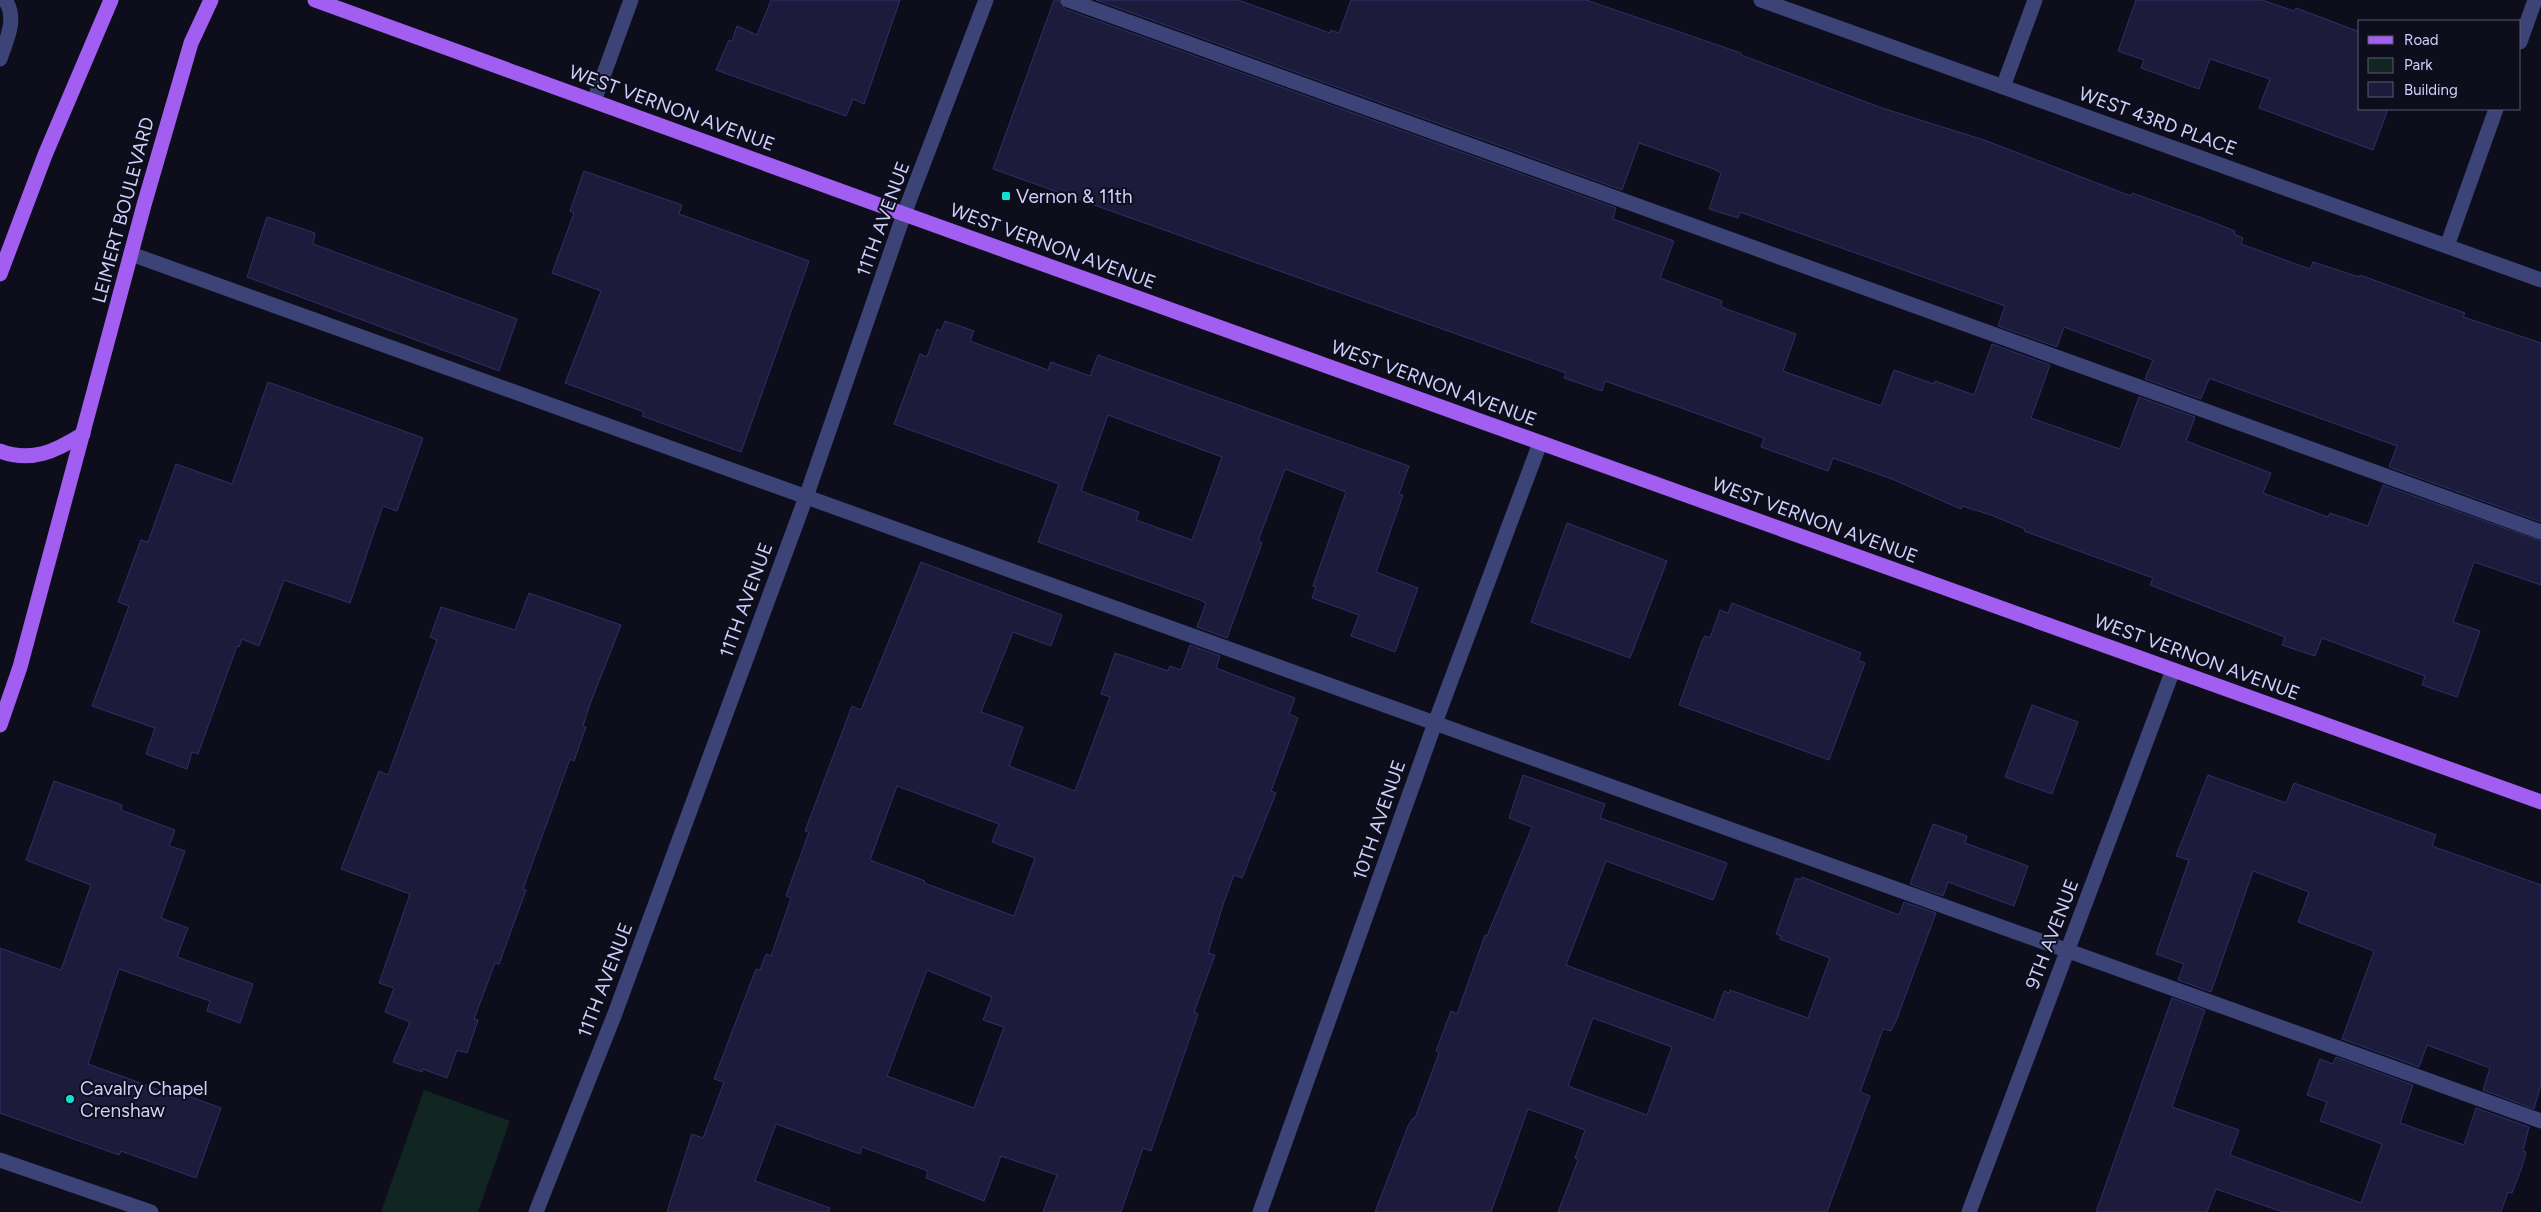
<svg xmlns="http://www.w3.org/2000/svg" width="2541" height="1212" viewBox="0 0 2541 1212" font-family="Figtree,sans-serif">
  <style>
    .green { fill: #112621 }
    .building { fill: #1c1b3c; stroke: #312f66; fill-rule: evenodd }
    .lines { fill: none; stroke-linecap: round; stroke-linejoin: round }
    .minor { stroke: #3c4477; stroke-width: 15 }
    .major { stroke: #a15ef1; stroke-width: 15 }
    .poi-dot { fill: #14e0d1; stroke: #0d0d1c; stroke-width: 2 }
    .labels { text-anchor: middle; dominant-baseline: central; stroke-width: 4; stroke-linejoin: round; paint-order: stroke }
    .street-label { font-size: 19px; fill: #cdd0fb; stroke: #0d0d1c }
    .poi-label { font-size: 19px; fill: #cdd0fb; stroke: #0d0d1c; text-anchor: start }
  </style>
  <rect width="100%" height="100%" fill="#0d0d1c"/>
  <path class="green" d="M424 1090 510 1121 478 1212H381Z"/>
  <g class="building">
    <path d="M771 0H900L864 104 853 99 846 116 716 70 729 40 732 41 737 26 757 35Z"/>
    <path d="M1054 0H1059L1065 9 1616 208 1613 219 1674 241 1660 278 1722 301 1721 306 1724 308 1796 334 1783 371 1881 406 1894 370 1934 384 1935 381 1974 395 1992 344 2050 365 2031 418 2120 449 2139 397 2195 417 2186 441 2271 473 2263 493 2328 517 2330 513 2368 526 2383 485 2541 541V585L2474 562 2453 622 2480 631 2457 697 2422 685 2425 676 2322 638 2315 656 2282 645 2285 637 2150 585 2153 578 2024 531 2025 529 1991 515 1962 506 1961 509 1892 479 1833 458 1828 471 1761 447 1764 438 1676 406 1605 381 1602 391 1564 378 1566 373 993 169Z"/>
    <path d="M1096 0H1238L1330 33 1331 30 1339 33 1351 0H1586L1741 53V55L1882 108 1984 140 2131 196 2132 193 2199 217 2235 231 2234 234 2243 238 2241 244 2310 269 2313 262 2359 277 2360 275 2465 313 2463 317 2541 343V522L2389 467 2397 446 2211 379H2209L2201 399 2145 379 2153 360 2064 327 2057 347 1998 326 2005 306 1740 212 1738 218 1709 209 1721 173 1714 169 1639 143 1622 190Z"/>
    <path d="M2136 0H2262L2294 11 2296 8 2360 32V109H2388L2373 150 2259 108 2270 79 2210 59 2199 89 2141 68 2144 60 2118 51Z"/>
    <path d="M584 171 682 205 679 214 809 261 741 452 642 416 644 412 565 383 601 291 552 273 574 213 570 211Z"/>
    <path d="M267 217 315 233 313 244 517 319 499 371 247 277Z"/>
    <path d="M945 321 974 331 970 341 1048 370 1051 362 1090 376 1098 355 1409 466 1399 494 1403 495 1376 572 1418 588 1395 652 1351 636 1359 615 1312 598 1316 587 1313 586 1346 492 1285 469 1258 541 1262 543 1227 638 1197 627 1206 603 1200 600 1038 542 1059 484 894 424 920 354 927 357 937 329 941 331ZM1108 415 1222 457 1192 540 1136 520 1139 512 1081 491Z"/>
    <path d="M268 382 423 438 397 511 383 506 350 603 284 580 259 646 242 639 239 647 237 646 198 754 192 752 187 769 146 754 155 728 92 706 129 606 118 602 141 540 148 542 176 464 232 484Z"/>
    <path d="M1567 523 1667 561 1630 658 1531 622Z"/>
    <path d="M921 562 1062 615 1051 646 1013 632 981 712 1023 727 1009 766 1075 791 1110 697 1101 694 1115 653 1168 671 1170 666 1181 670 1190 645 1220 656 1216 668 1295 698 1289 714 1298 718 1271 791 1276 793 1242 878 1234 875 1223 905 1208 953 1215 955 1194 1012 1198 1014 1151 1151 1143 1148 1121 1212H1043L1057 1175 1001 1156 984 1201 926 1178 928 1171 862 1147 860 1154 776 1124 755 1181 830 1208 829 1212H667L692 1134 703 1138 724 1082 714 1079 756 969 760 970 766 954 771 956 791 898 786 896 809 832 805 831 852 706 861 710ZM897 786 999 824 992 842 1035 858 1014 916 924 883 925 881 870 860ZM927 970 992 997 983 1020 1004 1027 974 1108 887 1076Z"/>
    <path d="M529 593 621 625 590 704 583 726 586 727 574 761 570 759 523 889 526 890 499 964 495 963 474 1019 478 1020 467 1053 457 1050 447 1078 423 1069 422 1072 393 1062 410 1022 385 1012 394 988 379 983 410 894 341 869 379 771 388 775 437 640 430 637 441 607 515 630Z"/>
    <path d="M1732 603 1861 653 1858 660 1865 663 1829 760 1679 705 1702 641 1705 636 1710 638 1720 610 1728 613Z"/>
    <path d="M2032 705 2078 722 2052 794 2005 777Z"/>
    <path d="M1523 775 1605 804 1600 818 1727 863 1713 900 1606 861 1566 965 1714 1020 1724 991 1729 993 1730 990 1808 1018 1830 958 1780 939 1781 936 1776 934 1796 878 1801 880 1802 877 1899 915 1904 902 1936 913 1896 1021 1891 1031 1883 1029 1860 1092 1870 1096 1827 1212H1558L1578 1160 1575 1158 1585 1130 1528 1109 1491 1212H1375L1408 1126 1413 1118H1415L1439 1053 1436 1051 1451 1011 1457 1014 1485 935 1487 936 1532 827 1509 818ZM1593 1018 1672 1047 1647 1115 1568 1086Z"/>
    <path d="M2208 775 2286 803 2294 783 2436 835 2432 846 2541 885V1084L2534 1109 2483 1090 2490 1068 2427 1045 2419 1067 2342 1039 2374 951 2298 922 2309 892 2253 871 2211 992 2178 980 2184 964 2156 954 2189 860 2176 856Z"/>
    <path d="M54 781 122 805 121 810 175 830 169 846 185 851 161 918 188 928 177 957 253 984 240 1023 207 1011 210 1001 119 969 88 1064 168 1093 169 1089 221 1108 196 1178 121 1151 119 1155 0 1113V948L61 970 91 885 26 860Z"/>
    <path d="M1933 824 1967 836 1965 843 2028 866 2014 906 1948 882 1943 896 1910 884Z"/>
    <path d="M2172 998 2205 1010 2172 1107 2239 1130 2230 1155 2361 1203 2382 1144 2320 1121 2327 1102 2307 1095 2320 1059 2333 1064 2336 1057 2413 1085 2400 1123 2464 1145 2476 1108 2529 1127 2523 1151 2526 1152 2522 1167 2512 1193 2508 1192 2501 1212H2283L2216 1189 2207 1212H2096Z"/>
  </g>
  <g class="lines">
    <g class="minor">
      <path d="M1068 0 2541 532"/>
      <path d="M1761 0 2541 280"/>
      <path d="M2520 42 2535 0"/>
      <path d="M0 59C6 41 18 18 5 0"/>
      <path d="M2003 87 2035 0"/>
      <path d="M594 101 631 0"/>
      <path d="M2447 246 2496 109"/>
      <path d="M131 254 2541 1121"/>
      <path d="M0 1160 151 1212"/>
      <path d="M536 1212 614 1016 806 497 904 214 986 0"/>
      <path d="M1260 1212 1435 723 1540 443"/>
      <path d="M1969 1212 2173 670"/>
    </g>
    <g class="major">
      <path d="M315 0 904 214 2541 802"/>
      <path d="M0 274 45 155 111 0"/>
      <path d="M0 451C32 463 56 451 83 434"/>
      <path d="M0 725 20 667 144 205 191 43 211 0"/>
    </g>
  </g>
  <g class="poi-dot">
    <rect x="1001" y="191" width="10" height="10" rx="2.5"/>
    <circle cx="70" cy="1099" r="5"/>
  </g>
  <g class="labels">
    <g class="street-label">
      <text transform="translate(672 108) rotate(20)">WEST VERNON AVENUE</text>
      <text transform="translate(2158 121) rotate(20)">WEST 43RD PLACE</text>
      <text transform="translate(123 210) rotate(-75)">LEIMERT BOULEVARD</text>
      <text transform="translate(883 219) rotate(-70)">11TH AVENUE</text>
      <text transform="translate(1053 246) rotate(20)">WEST VERNON AVENUE</text>
      <text transform="translate(1434 383) rotate(20)">WEST VERNON AVENUE</text>
      <text transform="translate(1815 520) rotate(20)">WEST VERNON AVENUE</text>
      <text transform="translate(746 600) rotate(-70)">11TH AVENUE</text>
      <text transform="translate(2197 657) rotate(20)">WEST VERNON AVENUE</text>
      <text transform="translate(1379 820) rotate(-71)">10TH AVENUE</text>
      <text transform="translate(2052 934) rotate(-69)">9TH AVENUE</text>
      <text transform="translate(605 980) rotate(-69)">11TH AVENUE</text>
    </g>
    <g class="poi-label">
      <text x="1016" y="196">Vernon &amp; 11th</text>
      <text x="80" y="1088">Cavalry Chapel<tspan x="80" dy="22">Crenshaw</tspan></text>
    </g>
  </g>
  <rect x="2358" y="20" width="162" height="90" fill="#0d0d1c" stroke="#5a5b75"/>
  <rect x="2368" y="36" width="25" height="8" fill="#a15ef1" stroke="#5a5b75"/>
  <text x="2404" y="45" font-size="15" fill="#cdd0fb">Road</text>
  <rect x="2368" y="58" width="25" height="15" fill="#112621" stroke="#5a5b75"/>
  <text x="2404" y="70" font-size="15" fill="#cdd0fb">Park</text>
  <rect x="2368" y="82" width="25" height="15" fill="#1c1b3c" stroke="#5a5b75"/>
  <text x="2404" y="95" font-size="15" fill="#cdd0fb">Building</text>
</svg>
